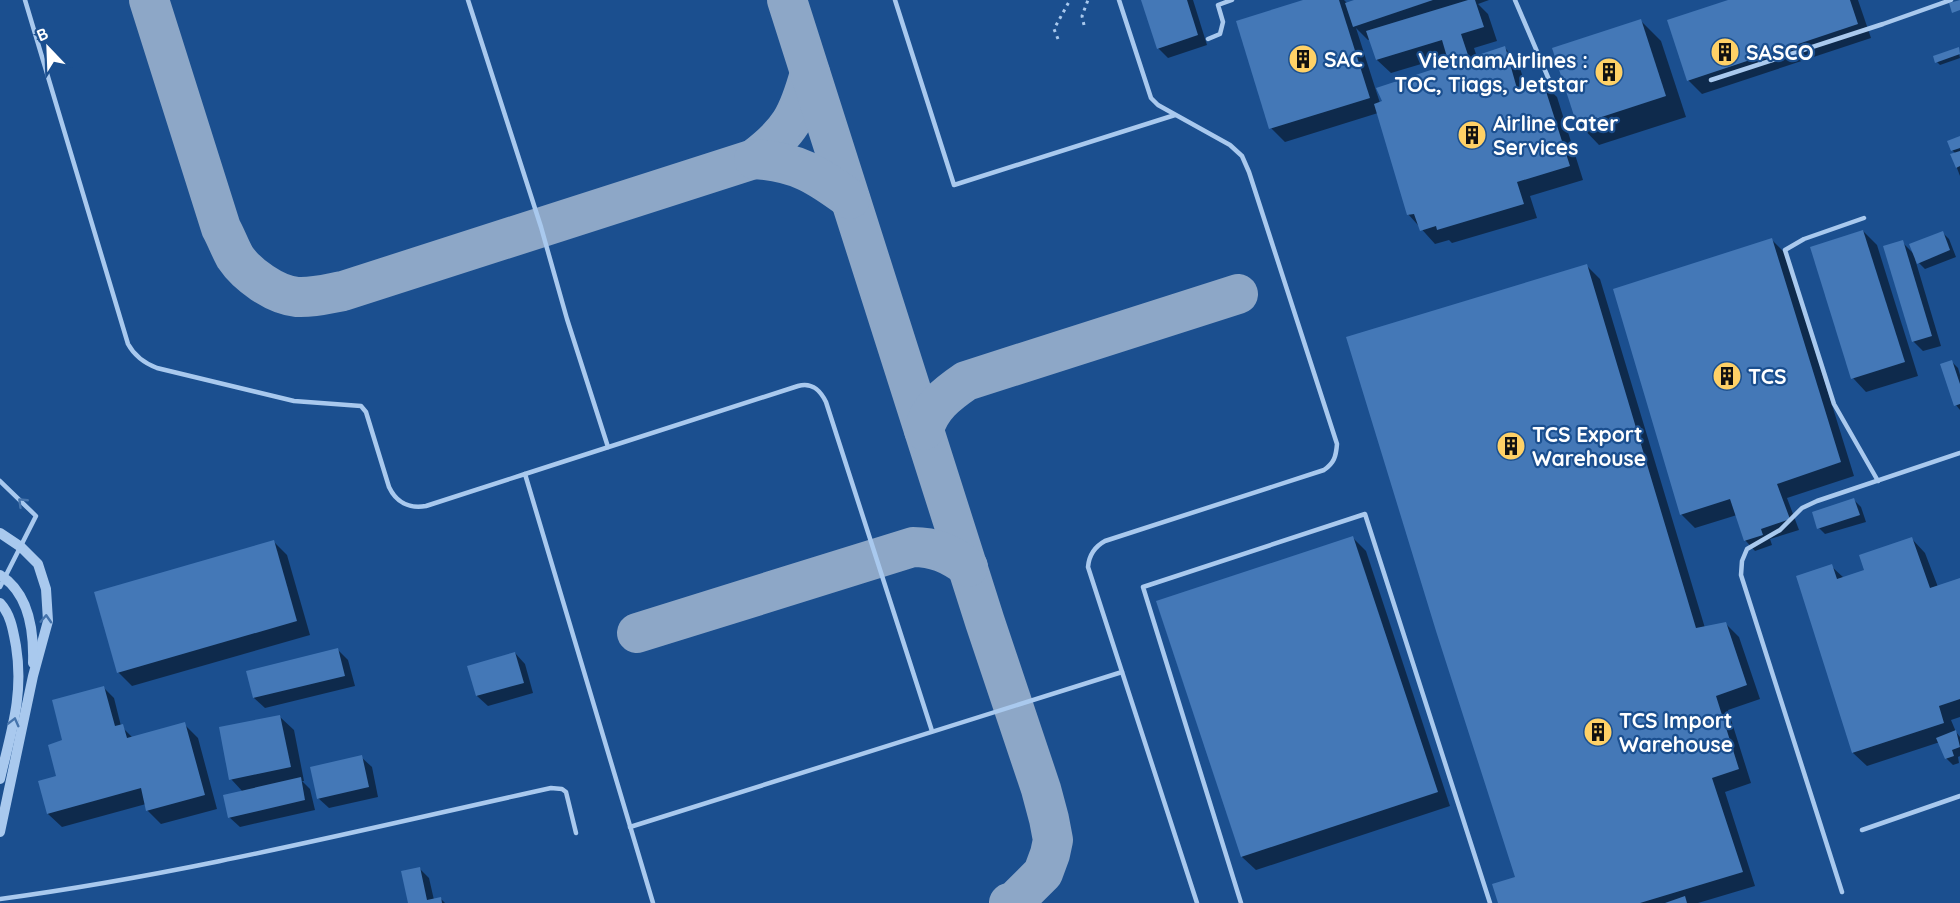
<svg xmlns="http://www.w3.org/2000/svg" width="1960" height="903" viewBox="0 0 1960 903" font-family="Quicksand,sans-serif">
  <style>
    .shadow { fill: #0007; fill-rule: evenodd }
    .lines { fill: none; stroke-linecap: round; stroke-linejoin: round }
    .taxiway { stroke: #8da7c7; stroke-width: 40 }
    .building { fill: #4478b7 }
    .path { stroke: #a9c9ee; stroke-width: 3; stroke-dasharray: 3 4.5; stroke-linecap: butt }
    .service { stroke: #a9c9ee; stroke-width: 4.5 }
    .tertiary { stroke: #a9c9ee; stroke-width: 10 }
    .oneway { stroke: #4674ac }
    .labels { text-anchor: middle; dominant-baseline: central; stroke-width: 4.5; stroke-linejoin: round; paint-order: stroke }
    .poi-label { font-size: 21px; font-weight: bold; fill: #fff; stroke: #1b4f8f; text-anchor: start }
  </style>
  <rect width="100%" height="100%" fill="#1b4f8f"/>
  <g class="shadow">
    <path d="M1143 0H1193L1207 45 1168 58 1158 48Z"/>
    <path d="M1308 0H1344L1348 4 1359 0H1489L1478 4 1488 14 1497 41 1474 48 1477 57 1505 48 1518 62 1527 90 1543 84 1557 97 1583 180 1530 196 1537 218 1452 243 1449 240 1435 244 1408 214 1378 113 1285 142 1271 128ZM1356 28 1368 40 1370 39 1377 60 1391 73 1448 56 1451 65 1380 103Z"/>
    <path d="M1733 0H1858L1871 38 1702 94 1688 80Z"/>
    <path d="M1641 21 1661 41 1686 117 1599 145 1579 124 1554 49Z"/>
    <path d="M1958 48 1960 58 1940 65 1937 62Z"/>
    <path d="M1960 138V176L1952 155 1956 154 1952 150Z"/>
    <path d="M1863 231 1877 245 1918 376 1866 392 1853 378Z"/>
    <path d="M1943 233 1949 239 1956 257 1925 269 1915 259 1941 346 1923 351 1913 341 1902 242 1915 255Z"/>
    <path d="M1771 239 1785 253 1854 476 1787 498 1799 530 1770 539 1772 545 1755 551 1745 540 1737 515 1695 528 1681 514Z"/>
    <path d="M1586 265 1600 279 1705 628 1725 623 1739 637 1760 699 1728 710 1751 783 1725 792 1755 886 1698 903H1500L1517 878Z"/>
    <path d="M1951 361 1958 368 1960 375V410L1956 405Z"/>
    <path d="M1854 500 1861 507 1866 522 1825 534 1819 528Z"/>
    <path d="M1353 538 1366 551 1450 806 1256 870 1242 857 1158 602Z"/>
    <path d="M1912 539 1925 553 1938 587 1960 580V717L1951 720 1956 732 1960 737V756L1958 757 1959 763 1953 765 1946 758 1940 742 1867 766 1853 753 1831 566 1844 578 1865 571Z"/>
    <path d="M273 541 287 555 310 635 132 686 118 672Z"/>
    <path d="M338 650 348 660 355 686 265 708 254 698 248 672Z"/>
    <path d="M515 653 525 664 533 693 488 706 477 696 469 667Z"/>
    <path d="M104 688 114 698 121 726 133 738 184 724 198 738 217 809 161 824 147 810 146 804 62 827 48 814 58 777 64 742Z"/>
    <path d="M280 717 294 730 304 781H302L310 789 315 810 240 827 229 817 243 792 231 779Z"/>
    <path d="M361 757 372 767 378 797 329 808 318 798Z"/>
    <path d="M419 868 429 878 434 900 441 899 445 903H410Z"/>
  </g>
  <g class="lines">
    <g class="taxiway">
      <path d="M149 0 221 228C226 237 230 248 235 257 247 275 275 295 297 297 313 298 327 294 343 291L754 159C790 132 798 116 810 73"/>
      <path d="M787 0 985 622 1041 789 1049 819 1053 840 1050 854 1043 873 1015 901 1009 903"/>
      <path d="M754 159C797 162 816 174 850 199"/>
      <path d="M924 430C930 407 947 394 966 381L1238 294"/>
      <path d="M637 633 913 547C935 547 950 554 968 567"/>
    </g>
  </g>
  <g class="building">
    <path d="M1141 0H1187L1198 35 1157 49Z"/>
    <path d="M1303 0H1339L1370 98 1269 129 1236 21Z"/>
    <path d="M1354 0H1433L1353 27 1345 3Z"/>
    <path d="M1468 0H1475L1484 27 1461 34 1469 58 1505 46 1518 92 1543 82 1570 166 1517 182 1524 204 1437 230 1436 226 1420 231 1414 214 1407 215 1374 104 1382 101 1376 88 1449 64 1442 40 1376 60 1366 31Z"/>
    <path d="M1728 0H1850L1858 24 1687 81 1667 20Z"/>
    <path d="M1960 0V10L1952 13 1949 3Z"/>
    <path d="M1641 19 1666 96 1577 125 1552 48Z"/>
    <path d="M1959 47 1960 54 1935 63 1933 56Z"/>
    <path d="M1960 136V148L1951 151 1947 141Z"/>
    <path d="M1960 151V166L1956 168 1950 154Z"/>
    <path d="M1863 230 1905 362 1851 379 1810 247Z"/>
    <path d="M1943 231 1950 250 1917 264 1909 244Z"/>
    <path d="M1772 238 1841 462 1777 484 1790 519 1761 529 1763 535 1744 541 1730 499 1680 515 1613 289Z"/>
    <path d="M1903 240 1932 336 1912 342 1883 246Z"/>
    <path d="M1587 264 1696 628 1726 622 1747 685 1716 696 1739 769 1712 778 1743 872 1640 903H1498L1492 884 1515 877 1436 631 1346 337Z"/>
    <path d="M1952 360 1960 384V404L1954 406 1940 364Z"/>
    <path d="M1854 498 1860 515 1817 529 1812 512Z"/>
    <path d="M1353 536 1438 792 1241 857 1156 601Z"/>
    <path d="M1912 537 1930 588 1960 578V699L1939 706 1944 723 1852 753 1796 576 1832 564 1837 579 1864 570 1859 555Z"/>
    <path d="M274 540 297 621 117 673 94 592Z"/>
    <path d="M338 648 345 676 253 698 246 671Z"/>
    <path d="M515 652 524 683 476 696 467 666Z"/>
    <path d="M104 686 115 726 123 724 127 738 185 722 205 795 146 811 141 788 47 814 38 781 56 776 48 745 62 740 52 700Z"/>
    <path d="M280 715 291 767 229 780 219 727Z"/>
    <path d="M1956 730 1960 747 1952 750 1954 756 1945 759 1936 738Z"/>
    <path d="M362 755 369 787 317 799 310 767Z"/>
    <path d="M301 777 305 800 228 818 223 795Z"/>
    <path d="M420 867 427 900 441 897 442 903H408L401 871Z"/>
    <path d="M1685 896 1687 903H1665Z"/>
  </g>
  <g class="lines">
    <g class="path">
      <path d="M1084 25 1082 16 1088 0"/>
      <path d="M1058 39 1054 29 1070 0"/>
    </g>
    <g class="service">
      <path d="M25 0 128 344C134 355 144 363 157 368L294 401 361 406 366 412 389 487C396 502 409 509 426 506L525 474 653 903"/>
      <path d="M468 0 541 227 567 319 608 447"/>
      <path d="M895 0 954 185 1175 115"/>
      <path d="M1119 0 1151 98 1158 105 1230 145 1242 156 1249 172 1337 444C1336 457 1334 463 1324 470L1105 541C1094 547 1089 555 1088 567L1197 903"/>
      <path d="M1515 0 1550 82"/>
      <path d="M1208 39 1220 34 1223 22 1218 5 1232 0"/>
      <path d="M1711 80 1883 24 1951 0"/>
      <path d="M1864 218 1804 239 1785 250 1834 404 1878 481"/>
      <path d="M525 474 798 386C812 382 820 390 826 402L932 731"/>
      <path d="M0 481 36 516 0 587"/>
      <path d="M630 827 1122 672"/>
      <path d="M1862 830 1960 796"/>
      <path d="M1842 892 1741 575 1742 561 1747 549 1780 530 1802 508 1817 501 1960 453"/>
      <path d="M0 899C186 874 369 828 551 788L562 789 566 792 576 833"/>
      <path d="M1241 903 1143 587 1365 514 1490 903"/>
    </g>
    <g class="tertiary">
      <path d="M0 533 21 547 38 564 46 589 48 621 33 676 0 832"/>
      <path d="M0 575C29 593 34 632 33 663"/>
      <path d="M0 603C11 615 13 630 16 646 24 695 11 732 0 779"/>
    </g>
  </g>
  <defs><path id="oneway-chevron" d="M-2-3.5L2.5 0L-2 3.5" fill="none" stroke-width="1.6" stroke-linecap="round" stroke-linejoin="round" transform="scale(1.5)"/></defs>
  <g class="oneway">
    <use href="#oneway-chevron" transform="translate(22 502) rotate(-136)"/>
    <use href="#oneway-chevron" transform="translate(46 619) rotate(-87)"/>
    <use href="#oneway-chevron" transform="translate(14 722) rotate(-76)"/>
  </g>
  <defs>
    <g id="building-disc" transform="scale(1.5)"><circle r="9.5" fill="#ffd166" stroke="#1b4f8f"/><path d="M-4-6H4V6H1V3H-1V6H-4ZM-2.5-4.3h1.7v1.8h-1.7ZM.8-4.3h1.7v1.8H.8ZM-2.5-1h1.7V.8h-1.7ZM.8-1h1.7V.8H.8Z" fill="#111"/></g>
  </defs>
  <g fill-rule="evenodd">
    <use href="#building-disc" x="1725" y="52"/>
    <use href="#building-disc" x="1303" y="59"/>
    <use href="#building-disc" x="1609" y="72"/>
    <use href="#building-disc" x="1472" y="135"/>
    <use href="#building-disc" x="1727" y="376"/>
    <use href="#building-disc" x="1511" y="446"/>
    <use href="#building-disc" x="1598" y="732"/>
  </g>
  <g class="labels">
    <g class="poi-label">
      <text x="1746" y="52">SASCO</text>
      <text x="1324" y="59">SAC</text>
      <text x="1588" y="60" text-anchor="end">VietnamAirlines :<tspan x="1588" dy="24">TOC, Tiags, Jetstar</tspan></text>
      <text x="1493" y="123">Airline Cater<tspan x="1493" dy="24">Services</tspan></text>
      <text x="1748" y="376">TCS</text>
      <text x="1532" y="434">TCS Export<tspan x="1532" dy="24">Warehouse</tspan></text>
      <text x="1619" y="720">TCS Import<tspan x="1619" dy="24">Warehouse</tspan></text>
    </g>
  </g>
  <g transform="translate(48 48) rotate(337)" stroke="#1b4f8f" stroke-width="4.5" paint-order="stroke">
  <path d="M0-4.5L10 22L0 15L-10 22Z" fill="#ffffff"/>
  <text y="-9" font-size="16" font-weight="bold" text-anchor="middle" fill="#ffffff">B</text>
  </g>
</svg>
